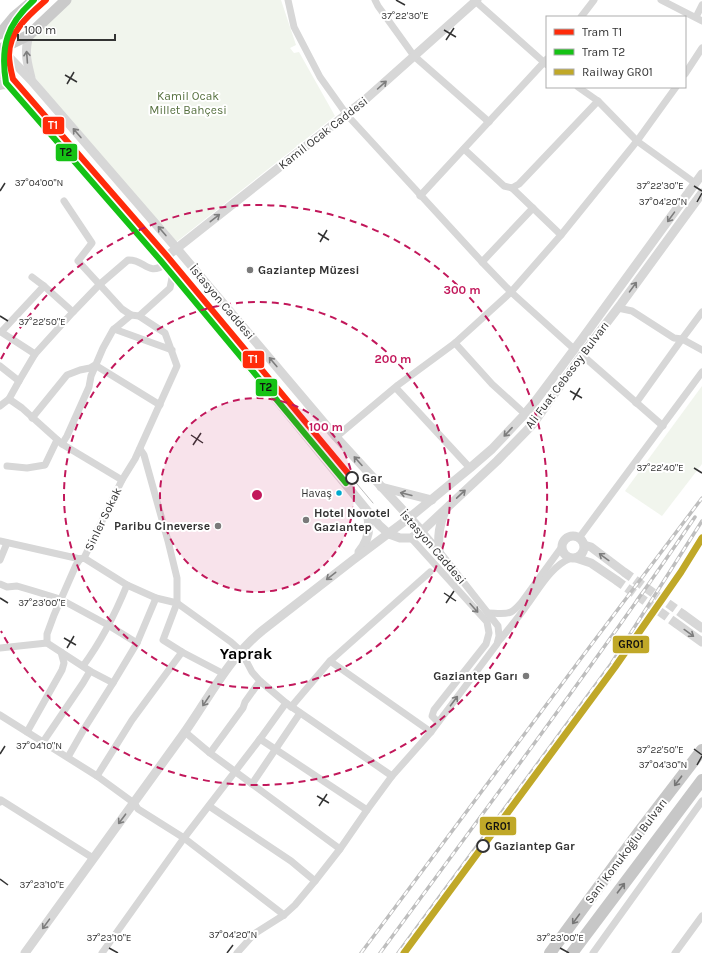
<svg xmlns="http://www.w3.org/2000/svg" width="702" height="953" viewBox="0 0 702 953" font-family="Karla,sans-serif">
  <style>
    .green { fill: #f1f5ed }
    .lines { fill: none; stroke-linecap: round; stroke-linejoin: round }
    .tertiary-tunnel { stroke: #d6d6d6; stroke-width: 9; stroke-dasharray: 9 4.5; stroke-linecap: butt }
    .minor { stroke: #d7d7d7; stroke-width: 7 }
    .tertiary { stroke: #d7d7d7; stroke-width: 9 }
    .secondary { stroke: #d0d0d0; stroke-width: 10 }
    .primary { stroke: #cacaca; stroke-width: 11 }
    .trunk { stroke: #c7c7c7; stroke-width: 12 }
    .tram { stroke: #bebebe; stroke-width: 1 }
    .rail-casing { stroke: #bebebe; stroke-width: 3.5 }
    .rail { stroke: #fff; stroke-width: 2; stroke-dasharray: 6; stroke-linecap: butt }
    .rail-1-casing { stroke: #fff; stroke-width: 10 }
    .rail-1 { stroke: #c0a828; stroke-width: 7 }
    .tram-1-casing { stroke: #fff; stroke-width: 9 }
    .tram-2-casing { stroke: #fff; stroke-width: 9 }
    .tram-1 { stroke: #ff2b0a; stroke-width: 6 }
    .tram-2 { stroke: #15c215; stroke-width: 6 }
    .oneway { stroke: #7d7d7d }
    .oneway2 { stroke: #767676 }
    .ticks { fill: none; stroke: #333; stroke-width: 1.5 }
    .ring { fill: none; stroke: #c2185b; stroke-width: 2; stroke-dasharray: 7 5 }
    .poi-dot { fill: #7a7a7a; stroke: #fff; stroke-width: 1.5 }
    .stop-dot { fill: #fff; stroke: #333; stroke-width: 2 }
    .bus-dot { fill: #00a9ce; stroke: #fff; stroke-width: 1.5 }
    .labels { text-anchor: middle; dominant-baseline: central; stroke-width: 4; stroke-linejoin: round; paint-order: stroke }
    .bus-label { font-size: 11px; fill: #333; stroke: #fff; text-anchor: end }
    .park-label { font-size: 12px; fill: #56703f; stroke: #fff }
    .street-label { font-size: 12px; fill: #333; stroke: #fff }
    .poi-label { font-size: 12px; font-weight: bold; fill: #333; stroke: #fff; text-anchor: start }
    .stop-label { font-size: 12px; font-weight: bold; fill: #333; stroke: #fff; text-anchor: start }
    .district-label { font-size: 16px; font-weight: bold; fill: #000; stroke: #fff }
    .ticks-label { font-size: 10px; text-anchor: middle; fill: #333; stroke: #fff; stroke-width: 4; stroke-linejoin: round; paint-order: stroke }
    .centre { fill: #c2185b; stroke: #fff; stroke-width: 2 }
    .ring-label { font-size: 12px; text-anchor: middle; font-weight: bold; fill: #c2185b; stroke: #fff; stroke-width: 4; stroke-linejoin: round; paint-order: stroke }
    .line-badge { stroke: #fff; stroke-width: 1.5 }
    .badge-label { font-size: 11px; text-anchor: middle; font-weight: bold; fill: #fff }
    .pale-badge-label { font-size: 11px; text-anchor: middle; font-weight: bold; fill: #111 }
  </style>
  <rect width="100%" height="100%" fill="#fff"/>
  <g class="green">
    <path d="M71 0H281L296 45 290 48 294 53 299 52 335 116 175 243 50 96 30 71 29 42Z"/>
    <path d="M702 386V464L662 516 625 491Z"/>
  </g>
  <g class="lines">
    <g class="tertiary-tunnel">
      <path d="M624 572 684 615"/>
      <path d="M616 580 677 624"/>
    </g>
    <g class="minor">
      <path d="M288 0 294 27 320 77 347 115 482 262 511 292 574 349"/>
      <path d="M375 0 378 6 414 56 489 122"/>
      <path d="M474 0 547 65"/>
      <path d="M661 0 702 21"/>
      <path d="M581 17 594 0"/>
      <path d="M696 17 702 5"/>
      <path d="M685 74 702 48"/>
      <path d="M578 87 598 101 637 141 695 183"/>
      <path d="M464 149 504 186 512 188 519 184 598 101"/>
      <path d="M512 188 561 235"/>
      <path d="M420 196 547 59"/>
      <path d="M64 201 92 243 78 261 122 309 131 315 139 316 165 333 177 366 135 459 122 480 84 558"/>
      <path d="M482 262 533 208"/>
      <path d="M32 277 44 286 73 312"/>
      <path d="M618 308 632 311 674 338 682 339 702 350"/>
      <path d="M139 316 170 288 173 273"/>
      <path d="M114 329 172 350"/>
      <path d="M455 343 492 384 525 414"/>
      <path d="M35 354 1 332 44 286"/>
      <path d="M582 355 663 426"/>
      <path d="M0 366 19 381"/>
      <path d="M396 388 470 468"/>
      <path d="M9 399 22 408 62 444 122 480"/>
      <path d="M636 403 682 339 702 312"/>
      <path d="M0 406 9 399 19 381 35 354 73 312 99 285 128 260C145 259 147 277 166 264"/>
      <path d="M32 418 67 375 80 370 90 368 95 365 160 405"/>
      <path d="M336 437 398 385 455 343 511 292 561 235 637 141 676 87"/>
      <path d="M62 444 67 436 89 387 91 376 103 348 113 330 131 315"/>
      <path d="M140 449 144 455 168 541 177 578V603L163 640 182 652 224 674"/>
      <path d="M7 466 27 468 45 465 57 440"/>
      <path d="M411 538 487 622 489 633 486 644 434 710 432 716 438 722"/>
      <path d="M579 538 702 372"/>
      <path d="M0 541 80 559 84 558 127 585 156 598 177 603 231 642 241 651 252 672 260 681 286 703 392 776"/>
      <path d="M0 560 7 543"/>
      <path d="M0 584 7 587 17 586 34 591 60 599 108 625 137 643"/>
      <path d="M488 613C495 613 505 615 511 612 515 610 518 606 521 603L561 548"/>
      <path d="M498 642C508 630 518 618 527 605 539 589 551 566 571 558"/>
      <path d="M47 643V634L54 615 76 565 80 559"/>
      <path d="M0 648 47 643 90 671 113 683"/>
      <path d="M330 661 431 732"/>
      <path d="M83 666C100 643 116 612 127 585"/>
      <path d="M291 707 330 661 430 572"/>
      <path d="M0 715 97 776 134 803 138 809 184 838 284 915"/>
      <path d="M27 732 62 670 64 663 61 652"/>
      <path d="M185 732 210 753 340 849"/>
      <path d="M260 739 367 810"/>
      <path d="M43 742 83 683 90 671"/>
      <path d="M210 753 243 708 245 702 260 681"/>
      <path d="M68 757 84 729 113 683 137 643 156 598"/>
      <path d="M97 776 132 720 182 652"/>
      <path d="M252 784 300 713"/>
      <path d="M0 802 1 800 93 858"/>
      <path d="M209 806 291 861 315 881"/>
      <path d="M102 953 184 838 260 739 286 703"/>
      <path d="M237 953 254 934 284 915 295 905 315 881 340 849 367 810 392 776 431 732 497 644 499 636 498 626 439 551 422 531"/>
      <path d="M593 953 702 801"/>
      <path d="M675 953 702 916"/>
    </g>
    <g class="tertiary">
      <path d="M29 35C24 53 27 61 31 78"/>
      <path d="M0 48 31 80 173 244 336 437 422 531"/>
      <path d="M0 72 162 260 379 525 389 534 400 538H411L422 531 497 461 533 424 582 355 621 304 702 193"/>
      <path d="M162 260 367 98 477 0"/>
      <path d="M381 487 432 500"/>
      <circle cx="573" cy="547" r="11"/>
      <path d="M584 545 591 547 624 572"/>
      <path d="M439 551C438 536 439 525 445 511"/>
      <path d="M359 552C369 540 371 525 366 510"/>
      <path d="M576 558 591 563 616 580"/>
      <path d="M684 615 702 628"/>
      <path d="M677 624 702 642"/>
      <path d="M25 953C77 880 130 809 182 736 208 700 228 658 263 630L353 560 409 518 470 468 492 449 523 416 534 403 582 339 702 174"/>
    </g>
    <path class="secondary" d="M0 85 4 84 12 85"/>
    <g class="primary">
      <path d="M0 34 14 17 34 0"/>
      <path d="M0 49 29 35 66 0"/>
    </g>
    <g class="trunk">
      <path d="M550 953 639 832 702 750"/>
      <path d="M572 953 702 780"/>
    </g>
    <path class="tram" d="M352 478 373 503"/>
    <g class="rail-casing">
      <g id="rail">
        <path d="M361 953 588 649 702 498"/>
        <path d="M380 953C486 809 594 665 695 517"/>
        <path d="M398 953 611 664 702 521"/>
      </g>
    </g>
    <use href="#rail" class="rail"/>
    <g class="rail-1-casing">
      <path id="rail-1" d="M404 953 615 667 681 572 702 538"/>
    </g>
    <use href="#rail-1" class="rail-1"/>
    <g class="tram-1-casing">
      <path id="tram-1" d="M46 0C30 14 9 31 9 55 9 63 11 71 13 79L167 256 352 478"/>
    </g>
    <g class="tram-2-casing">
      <path id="tram-2" d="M34 0C7 24 0 46 6 83L161 261 346 483"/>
    </g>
    <use href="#tram-1" class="tram-1"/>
    <use href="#tram-2" class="tram-2"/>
  </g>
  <defs><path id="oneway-shaft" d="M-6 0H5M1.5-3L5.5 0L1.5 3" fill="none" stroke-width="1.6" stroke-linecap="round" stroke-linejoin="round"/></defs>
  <g class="oneway">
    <use href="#oneway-shaft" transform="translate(27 57) rotate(-94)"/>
    <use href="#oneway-shaft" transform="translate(382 85) rotate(-42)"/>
    <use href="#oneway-shaft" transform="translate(77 133) rotate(-131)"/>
    <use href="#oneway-shaft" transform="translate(671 217) rotate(126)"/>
    <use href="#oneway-shaft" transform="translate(215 218) rotate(-38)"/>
    <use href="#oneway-shaft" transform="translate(162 231) rotate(-131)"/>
    <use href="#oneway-shaft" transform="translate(633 287) rotate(-54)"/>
    <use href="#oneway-shaft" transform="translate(273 362) rotate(-130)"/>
    <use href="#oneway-shaft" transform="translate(508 432) rotate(133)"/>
    <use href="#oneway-shaft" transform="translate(358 461) rotate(-132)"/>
    <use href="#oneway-shaft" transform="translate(406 494) rotate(-166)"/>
    <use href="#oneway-shaft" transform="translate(461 494) rotate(-43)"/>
    <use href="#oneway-shaft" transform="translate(604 557) rotate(-144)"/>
    <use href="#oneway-shaft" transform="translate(331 576) rotate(142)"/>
    <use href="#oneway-shaft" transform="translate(474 608) rotate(48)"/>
    <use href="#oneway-shaft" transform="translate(689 633) rotate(36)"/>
    <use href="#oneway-shaft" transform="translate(206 701) rotate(124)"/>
    <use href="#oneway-shaft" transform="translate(454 701) rotate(-53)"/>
    <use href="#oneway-shaft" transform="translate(122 819) rotate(127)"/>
    <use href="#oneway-shaft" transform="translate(46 924) rotate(126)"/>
  </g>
  <g class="oneway2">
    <use href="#oneway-shaft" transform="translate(678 781) rotate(127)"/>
    <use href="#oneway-shaft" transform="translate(621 888) rotate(-53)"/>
    <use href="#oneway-shaft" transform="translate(576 919) rotate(126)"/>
  </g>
  <path class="ticks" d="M396 0 405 5M444 30 456 37M446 40 454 28M65 75 77 82M67 84 74 72M694 186 702 191M0 191 5 183M697 202 702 193M318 233 329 240M320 242 327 230M0 316 8 321M570 391 582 398M573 400 580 388M191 435 203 443M193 445 201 433M694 468 702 473M444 593 456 601M0 598 8 603M446 603 454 591M64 638 76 645M67 648 74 636M694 749 702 755M0 754 5 746M697 765 702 756M317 796 329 803M319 806 327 794M0 879 8 885M109 948 118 953M560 948 569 953M227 953 233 945"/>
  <circle cx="257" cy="495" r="97" fill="#c2185b" fill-opacity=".12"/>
  <g class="ring">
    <circle cx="257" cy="495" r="97"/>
    <circle cx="257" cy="495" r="193"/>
    <path d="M1 359A290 290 0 1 1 1 631"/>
  </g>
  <g class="poi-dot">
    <circle cx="250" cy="270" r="4"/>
    <circle cx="306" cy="520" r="4"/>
    <circle cx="218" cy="526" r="4"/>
    <circle cx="526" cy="676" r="4"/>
  </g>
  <g class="stop-dot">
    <circle cx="352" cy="478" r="6"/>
    <circle cx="483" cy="846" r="6"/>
  </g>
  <circle class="bus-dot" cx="339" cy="493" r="3.5"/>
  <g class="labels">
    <g class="bus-label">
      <text x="332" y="493">Havaş</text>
    </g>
    <g class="park-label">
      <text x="188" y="96">Kamil Ocak<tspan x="188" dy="14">Millet Bahçesi</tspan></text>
    </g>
    <g class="street-label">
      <text transform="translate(323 133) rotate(-38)">Kamil Ocak Caddesi</text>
      <text transform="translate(222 302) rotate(50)">İstasyon Caddesi</text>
      <text transform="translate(567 375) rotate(-53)">Ali Fuat Cebesoy Bulvarı</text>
      <text transform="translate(103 519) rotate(-64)">Sinler Sokak</text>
      <text transform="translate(433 547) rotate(49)">İstasyon Caddesi</text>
      <text transform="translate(626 851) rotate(-53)">Sani Konukoğlu Bulvarı</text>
    </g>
    <g class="poi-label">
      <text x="258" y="270">Gaziantep Müzesi</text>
      <text x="314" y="513">Hotel Novotel<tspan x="314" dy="14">Gaziantep</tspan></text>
      <text x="210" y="526" text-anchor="end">Paribu Cineverse</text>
      <text x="518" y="676" text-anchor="end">Gaziantep Garı</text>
    </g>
    <g class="stop-label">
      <text x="362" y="478">Gar</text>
      <text x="494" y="846">Gaziantep Gar</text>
    </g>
    <g class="district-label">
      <text x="246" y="653">Yaprak</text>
    </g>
  </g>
  <g class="ticks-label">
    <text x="405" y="19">37°22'30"E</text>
    <text x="39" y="186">37°04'00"N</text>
    <text x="660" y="189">37°22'30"E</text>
    <text x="663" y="205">37°04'20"N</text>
    <text x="42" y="325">37°22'50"E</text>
    <text x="660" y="471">37°22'40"E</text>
    <text x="42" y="606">37°23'00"E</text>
    <text x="39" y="749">37°04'10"N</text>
    <text x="660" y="753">37°22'50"E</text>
    <text x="663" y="768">37°04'30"N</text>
    <text x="42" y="888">37°23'10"E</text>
    <text x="233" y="938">37°04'20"N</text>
    <text x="109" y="941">37°23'10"E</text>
    <text x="560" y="941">37°23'00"E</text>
  </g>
  <circle cx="257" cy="495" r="6" class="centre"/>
  <g class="ring-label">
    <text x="462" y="294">300 m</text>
    <text x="393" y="363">200 m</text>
    <text x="326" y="431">100 m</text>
  </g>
  <g class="line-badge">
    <rect x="42" y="116" width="23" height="19" rx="4" fill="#ff2b0a"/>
    <rect x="55" y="143" width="23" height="19" rx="4" fill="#15c215"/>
    <rect x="242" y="350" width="23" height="19" rx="4" fill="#ff2b0a"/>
    <rect x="255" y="378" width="23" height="19" rx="4" fill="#15c215"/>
    <rect x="612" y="635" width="38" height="19" rx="4" fill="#c0a828"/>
    <rect x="479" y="816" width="38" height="20" rx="4" fill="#c0a828"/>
  </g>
  <g class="badge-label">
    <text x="53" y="129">T1</text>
    <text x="253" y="363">T1</text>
  </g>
  <g class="pale-badge-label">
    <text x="66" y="156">T2</text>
    <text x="266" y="391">T2</text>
    <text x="631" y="648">GR01</text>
    <text x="498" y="830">GR01</text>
  </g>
  <rect x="546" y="16" width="140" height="72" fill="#ffffff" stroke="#adadad"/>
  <rect x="554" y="29" width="20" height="6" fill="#ff2b0a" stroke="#adadad"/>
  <text x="582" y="36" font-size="12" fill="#333333">Tram T1</text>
  <rect x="554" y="49" width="20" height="6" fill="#15c215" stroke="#adadad"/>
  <text x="582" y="56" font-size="12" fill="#333333">Tram T2</text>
  <rect x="554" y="69" width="20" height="6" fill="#c0a828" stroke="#adadad"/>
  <text x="582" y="76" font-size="12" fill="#333333">Railway GR01</text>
  <path d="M18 34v6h97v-6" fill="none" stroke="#333333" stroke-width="2"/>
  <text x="24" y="34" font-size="12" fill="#333333" stroke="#ffffff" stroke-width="3" paint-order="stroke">100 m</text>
</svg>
